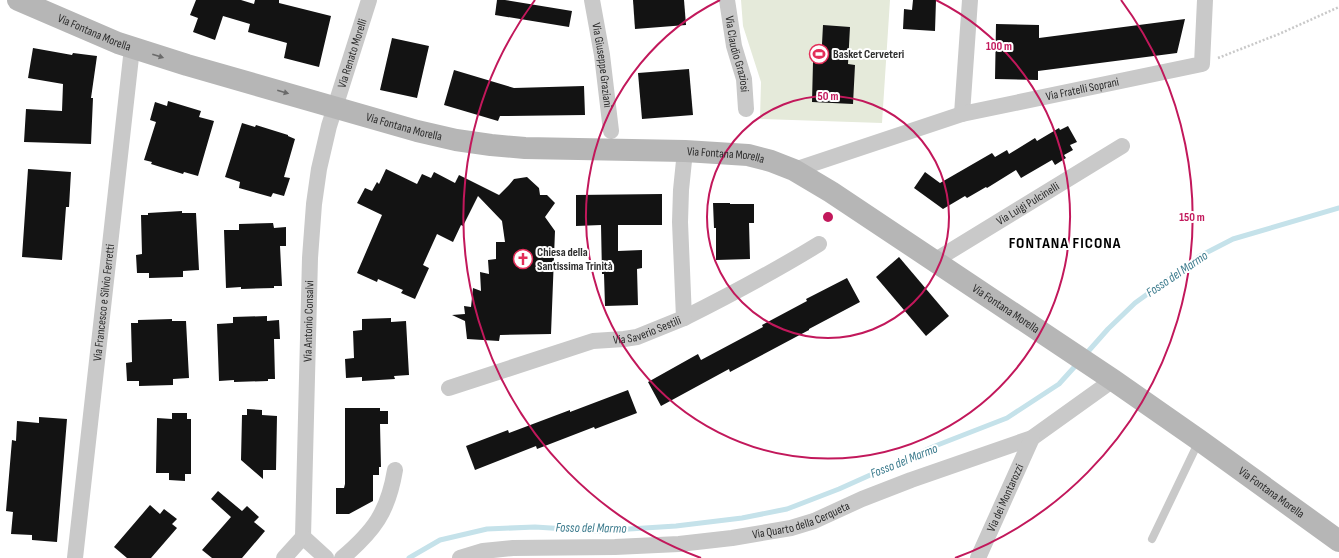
<svg xmlns="http://www.w3.org/2000/svg" width="1339" height="558" viewBox="0 0 1339 558" font-family="'Sofia Sans Condensed',sans-serif">
  <style>
    .green { fill: #e5eada }
    .lines { fill: none; stroke-linecap: round; stroke-linejoin: round }
    .stream { stroke: #c5e2ea; stroke-width: 5 }
    .building { fill: #131313 }
    .path { stroke: #c9c9c9; stroke-width: 2.5; stroke-dasharray: 2 2; stroke-linecap: butt }
    .lane { stroke: #c9c9c9; stroke-width: 8 }
    .street { stroke: #c9c9c9; stroke-width: 16 }
    .secondary { stroke: #b6b6b6; stroke-width: 22 }
    .oneway { fill: #6a6a6a }
    .ring { fill: none; stroke: #c2185b; stroke-width: 2 }
    .labels { text-anchor: middle; dominant-baseline: central; stroke-width: 4; stroke-linejoin: round; paint-order: stroke }
    .street-label { font-size: 12px; fill: #2c2c2c; stroke: #fff }
    .poi-label { font-size: 12px; font-weight: bold; fill: #2c2c2c; stroke: #fff; text-anchor: start }
    .water-label { font-size: 13px; font-style: italic; fill: #3c7b8d; stroke: #fff }
    .district-label { font-size: 16px; font-weight: bold; letter-spacing: 1px; fill: #000; stroke: #fff }
    .centre { fill: #c2185b; stroke: #fff; stroke-width: 2 }
    .ring-label { font-size: 12px; text-anchor: middle; font-weight: bold; fill: #c2185b; stroke: #fff; stroke-width: 4; stroke-linejoin: round; paint-order: stroke }
  </style>
  <rect width="100%" height="100%" fill="#fff"/>
  <path class="green" d="M741 0H890L882 123 760 119 761 82 743 26Z"/>
  <g class="lines">
    <g class="stream">
      <path d="M1085 355 1108 329 1135 303 1200 256 1233 239 1339 208"/>
      <path d="M409 558 440 540 487 529 535 527 598 531 676 526 742 518 787 509 839 489 935 446 1007 418 1059 384 1078 363"/>
    </g>
  </g>
  <g class="building">
    <path d="M196 0H241L254 4 255 0H279V3L331 16 319 67 284 58 287 43 248 32 250 24 223 16 215 40 193 32 198 18 190 15Z"/>
    <path d="M497 0H505L572 11 569 27 495 15Z"/>
    <path d="M633 0H684L686 25 635 29Z"/>
    <path d="M913 0H936L935 31 903 29 904 9 912 10Z"/>
    <path d="M1185 19 1177 53 1038 71V80L995 79 996 24 1039 25V38Z"/>
    <path d="M823 25 850 27 848 64 855 65 853 104 812 102 813 62 821 63Z"/>
    <path d="M392 38 429 46 417 98 380 90Z"/>
    <path d="M33 48 72 55 73 53 97 56 91 98H93L91 144 24 142 26 109 62 111 63 84 28 78Z"/>
    <path d="M689 69 693 115 642 119 638 73Z"/>
    <path d="M454 70 514 88 584 86 585 115 500 116 498 121 444 105Z"/>
    <path d="M168 101 201 111 199 117 214 121 198 176 184 172 183 174 151 164 152 162 144 160 156 122 150 120 155 102 167 106Z"/>
    <path d="M242 123 255 127 256 125 288 135V136L295 139 284 177 290 178 284 196 273 193 271 197 239 188 240 182 225 177Z"/>
    <path d="M1068 126 1077 142 1070 145 1073 150 1064 155 1066 158 1055 165 1052 160 1021 178 1016 170 987 188 986 187 967 198 965 196 943 209 914 188 925 172 940 183 992 153 995 157 1007 150 1009 154 1035 138 1037 141 1059 128 1060 130Z"/>
    <path d="M28 169 71 172 69 207H66L62 260 22 257Z"/>
    <path d="M386 169 417 184 422 174 431 178 434 172 455 183 459 175 499 195 509 185 514 179 527 177 539 188 540 195H547L555 203 545 217 555 231 551 334 500 335 499 341 467 339 465 321 452 315 465 314 464 306 471 307 473 288 481 291 480 272 489 274 488 260 496 259V242H505L502 221 478 196 463 226 461 225 453 242 437 234 423 265 429 268 415 299 401 293 403 290 378 279 377 282 357 273 382 215 357 203 365 188 372 191 377 182 379 184Z"/>
    <path d="M662 194V225H618V251L642 250V268L637 269 638 305 605 306 604 274H602L601 225 576 226V195Z"/>
    <path d="M713 203H730V204H754V223H749L750 259 716 260V228H714Z"/>
    <path d="M182 211V213H196L199 270 183 271V277L149 278V273H137L136 255 142 254 141 215H148V213Z"/>
    <path d="M273 223 274 228 286 227V246H280L282 286H274V288L241 289V287L226 288 224 230H239V224Z"/>
    <path d="M899 257 949 316 926 336 876 277Z"/>
    <path d="M847 278 860 302 809 329V330L730 372 729 369 661 406 648 382 698 354 701 360 763 327 762 325 807 301 806 299Z"/>
    <path d="M267 316V321L279 320 280 339H274L275 379H268V381L234 382V380L219 381 217 324 233 323V317Z"/>
    <path d="M391 318V322L406 321 409 375 394 376 395 379 362 381V377L346 378 345 359 354 358 353 331 362 330V319Z"/>
    <path d="M172 319V321H186L189 378 173 379V385L139 386V381H127L126 363 132 362 131 323H138V320Z"/>
    <path d="M628 390 637 413 595 429 594 427 537 449 536 446 475 470 466 446 508 430 509 433 570 410V412Z"/>
    <path d="M345 408H380V411H388V424H380L381 467H379V475H373V501L349 514H336V488H344L345 484Z"/>
    <path d="M247 409 262 410V415L277 416 276 470H263V479L241 460 242 415H247Z"/>
    <path d="M172 413H187V419H191V474H185V481L169 480V473H156L157 418 172 419Z"/>
    <path d="M39 417 67 419 57 542 32 540V535L11 534 13 512 6 511 12 440 16 441 17 421 39 423Z"/>
    <path d="M218 491 242 511 247 506 259 517 254 522 265 531 242 558H212L202 550 231 517 211 499Z"/>
    <path d="M150 505 160 514 164 509 177 519 172 524 177 528 151 558H127L114 547Z"/>
  </g>
  <g class="lines">
    <path class="path" d="M1218 58 1279 34 1339 7"/>
    <path class="lane" d="M1152 539 1199 441"/>
    <g class="street">
      <path id="s1" d="M592 0 602 55 611 131"/>
      <path id="s2" d="M727 0 734 46 744 79 746 109"/>
      <path d="M962 114 970 0"/>
      <path id="s3" d="M794 170 962 114 1202 64 1205 0"/>
      <path id="s4" d="M934 261 1122 146"/>
      <path d="M684 318C730 295 775 271 819 244"/>
      <path id="s5" d="M449 388 593 341 624 339 637 337 684 318 680 222 681 190 685 151"/>
      <path id="s6" d="M303 537 310 258 314 204 319 169 329 126 369 0"/>
      <path id="s7" d="M75 558 132 48"/>
      <path d="M284 558 303 537 326 558"/>
      <path d="M342 558C374 531 388 512 395 470"/>
      <path id="s8" d="M460 558 483 551 513 548 615 547 679 544 732 538 791 528 814 521 862 499 911 480 1032 438 1113 380"/>
      <path id="s9" d="M978 558 1032 438"/>
    </g>
    <path class="secondary" id="s10" d="M18 0 118 43 187 65 417 131 456 140 491 145 525 148 685 151 748 155 771 161 794 170 831 192 1113 380 1199 440 1339 541"/>
  </g>
  <defs><path id="oneway-solid" d="M-6-.8H1V-3.2L6.5 0L1 3.2V.8H-6Z"/></defs>
  <g class="oneway">
    <use href="#oneway-solid" transform="translate(158 56) rotate(18)"/>
    <use href="#oneway-solid" transform="translate(283 92) rotate(16)"/>
  </g>
  <g class="ring">
    <circle cx="828" cy="217" r="121"/>
    <path d="M936 0A242 242 0 1 1 720 0"/>
    <path d="M701 558A364 364 0 0 1 535 0M1121 0A364 364 0 0 1 955 558"/>
  </g>
  <defs>
    <g id="stadium-ring" transform="scale(1)"><circle r="9.5" fill="#fff" stroke="#e32e59" stroke-width="1.5"/><path d="M0-5a6.5 5 0 1 0 0 10a6.5 5 0 1 0 0-10ZM-3.5-1.8h7v3.6h-7Z" fill="#e32e59"/></g>
    <g id="church-ring" transform="scale(1)"><circle r="9.5" fill="#fff" stroke="#e32e59" stroke-width="1.5"/><path d="M-1.2-6h2.4v3.5h3.3v2.4h-3.3V6h-2.4V-.1h-3.3v-2.4h3.3Z" fill="#e32e59"/></g>
  </defs>
  <g fill-rule="evenodd">
    <use href="#stadium-ring" x="819" y="54"/>
    <use href="#church-ring" x="523" y="259"/>
  </g>
  <g class="labels">
    <g class="street-label">
      <text stroke="none"><textPath href="#s10" startOffset="83">Via Fontana Morella</textPath></text>
      <text stroke="none"><textPath href="#s6" startOffset="489">Via Renato Morelli</textPath></text>
      <text stroke="none"><textPath href="#s2" startOffset="55">Via Claudio Graziosi</textPath></text>
      <text stroke="none"><textPath href="#s1" startOffset="66">Via Giuseppe Graziani</textPath></text>
      <text stroke="none"><textPath href="#s3" startOffset="300">Via Fratelli Soprani</textPath></text>
      <text stroke="none"><textPath href="#s10" startOffset="407">Via Fontana Morella</textPath></text>
      <text stroke="none"><textPath href="#s10" startOffset="731">Via Fontana Morella</textPath></text>
      <text stroke="none"><textPath href="#s4" startOffset="110">Via Luigi Pulcinelli</textPath></text>
      <text stroke="none"><textPath href="#s7" startOffset="257">Via Francesco e Silvio Ferretti</textPath></text>
      <text stroke="none"><textPath href="#s10" startOffset="1055">Via Fontana Morella</textPath></text>
      <text stroke="none"><textPath href="#s6" startOffset="216">Via Antonio Consalvi</textPath></text>
      <text stroke="none"><textPath href="#s5" startOffset="207">Via Saverio Sestili</textPath></text>
      <text stroke="none"><textPath href="#s10" startOffset="1378">Via Fontana Morella</textPath></text>
      <text stroke="none"><textPath href="#s9" startOffset="66">Via dei Montarozzi</textPath></text>
      <text stroke="none"><textPath href="#s8" startOffset="345">Via Quarto della Cerqueta</textPath></text>
    </g>
    <g class="poi-label">
      <text x="833" y="54">Basket Cerveteri</text>
      <text x="537" y="252">Chiesa della<tspan x="537" dy="14">Santissima Trinità</tspan></text>
    </g>
    <g class="water-label">
      <text transform="translate(1177 274) rotate(-34)">Fosso del Marmo</text>
      <text transform="translate(904 461) rotate(-22)">Fosso del Marmo</text>
      <text transform="translate(591 528) rotate(1)">Fosso del Marmo</text>
    </g>
    <g class="district-label">
      <text x="1065" y="243">FONTANA FICONA</text>
    </g>
  </g>
  <circle cx="828" cy="217" r="6" class="centre"/>
  <g class="ring-label">
    <text x="999" y="50">100 m</text>
    <text x="828" y="100">50 m</text>
    <text x="1192" y="221">150 m</text>
  </g>
</svg>
